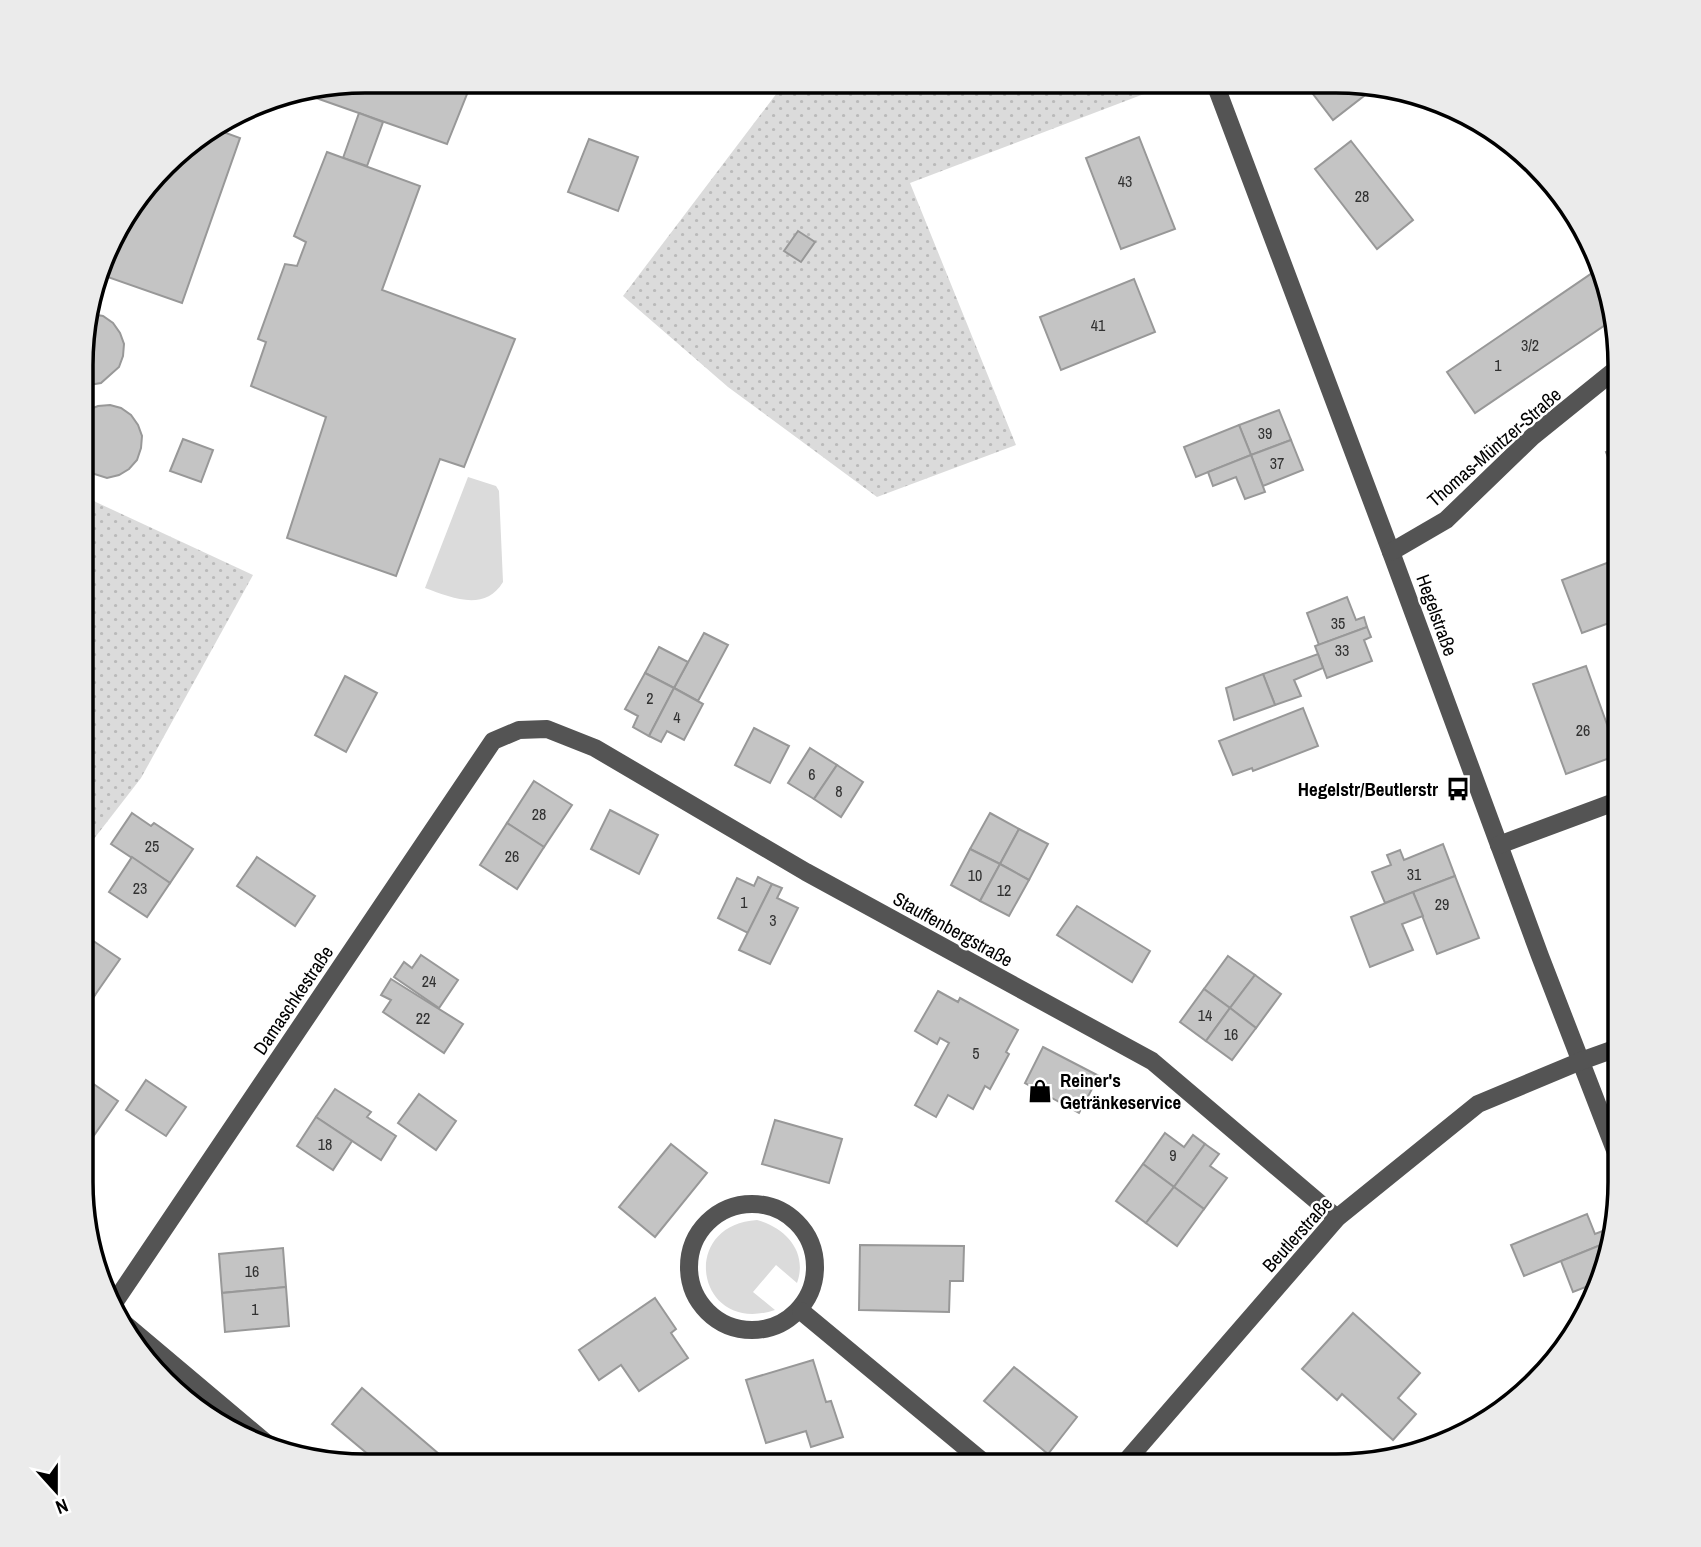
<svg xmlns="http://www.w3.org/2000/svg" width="1701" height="1547" viewBox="0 0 1701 1547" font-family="'Archivo Narrow',sans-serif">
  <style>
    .green { fill: #dbdbdb }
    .garden { fill: url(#garden-dots) }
    .building { fill: #c4c4c4; stroke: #989898; stroke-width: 2 }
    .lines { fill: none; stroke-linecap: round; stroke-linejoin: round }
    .minor { stroke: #545454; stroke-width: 18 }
    .labels { text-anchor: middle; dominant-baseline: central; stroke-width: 5; stroke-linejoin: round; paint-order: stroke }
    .number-label { font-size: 16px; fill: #313131 }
    .street-label { font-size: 19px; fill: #000; stroke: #fff }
    .poi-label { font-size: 19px; font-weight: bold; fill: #000; stroke: #fff; text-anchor: end }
    .rim { fill: none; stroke: #000; stroke-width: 3.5 }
  </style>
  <defs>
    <pattern id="garden-dots" width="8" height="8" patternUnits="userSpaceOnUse" patternTransform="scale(1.75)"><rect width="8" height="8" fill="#dbdbdb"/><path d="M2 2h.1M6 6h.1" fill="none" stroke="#bababa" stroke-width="1.8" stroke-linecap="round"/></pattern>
  </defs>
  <rect width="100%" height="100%" fill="#fff"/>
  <g class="green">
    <path d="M468 477 496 486 499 491 503 582C485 612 452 598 425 588Z"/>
    <path d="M757 1220C786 1228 808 1252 797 1283L776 1265 753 1292 775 1310C697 1336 677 1225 757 1220Z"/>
  </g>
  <g class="garden">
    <path d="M786 81H1178L910 183 1016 445 877 497 728 387 623 296Z"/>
    <path d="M85 497 253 575 141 778 83 853Z"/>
  </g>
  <g class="building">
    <path d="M365 80 446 81 469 89 447 144 299 92Z"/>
    <path d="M1303 81H1355L1362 83 1369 92 1333 120Z"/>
    <path d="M359 113 383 122 367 166 343 158Z"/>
    <path d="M215 129 240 138 182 303 99 274 118 223 178 151Z"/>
    <path d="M1139 137 1175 229 1121 249 1086 158Z"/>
    <path d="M589 139 638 157 618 211 568 192Z"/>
    <path d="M1351 141 1413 220 1377 249 1315 169Z"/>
    <path d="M327 152 420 186 382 290 515 339 464 467 440 459 396 576 287 538 326 417 251 386 266 342 258 339 285 264 297 266 306 242 294 236Z"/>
    <path d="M798 231 815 242 801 262 784 251Z"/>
    <path d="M1601 267 1614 319 1475 413 1447 372Z"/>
    <path d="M1134 279 1155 332 1061 370 1040 317Z"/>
    <path d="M86 313 103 316 113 323 120 333 124 344 123 356 119 367 101 383 89 385H85Z"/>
    <path d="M110 405 121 408 131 415 138 425 142 436 141 448 137 460 129 469 119 475 107 478 85 471V411L98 406Z"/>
    <path d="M1279 410 1291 440 1251 455 1239 425Z"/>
    <path d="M1239 425 1251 455 1196 477 1184 447Z"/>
    <path d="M183 439 213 450 201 482 170 471Z"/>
    <path d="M1291 440 1303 470 1263 486 1251 455Z"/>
    <path d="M1620 446V488L1606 452Z"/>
    <path d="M1251 455 1265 492 1245 499 1236 477 1213 486 1208 472Z"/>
    <path d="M1620 558V619L1582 633 1562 580Z"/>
    <path d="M1347 597 1356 620 1364 617 1367 627 1319 645 1307 613Z"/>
    <path d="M1367 627 1371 637 1364 640 1372 661 1327 678 1315 646Z"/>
    <path d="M704 633 728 645 698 701 674 688Z"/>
    <path d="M659 647 688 662 674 688 645 673Z"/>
    <path d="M1318 654 1323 668 1294 680 1301 696 1275 705 1263 674Z"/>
    <path d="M1586 666 1618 755 1566 774 1533 684Z"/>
    <path d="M645 673 674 688 649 736 633 727 638 716 625 709Z"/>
    <path d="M1263 674 1275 705 1234 720 1226 688Z"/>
    <path d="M345 676 377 693 346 752 315 735Z"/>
    <path d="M674 688 703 704 684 740 667 731 661 742 649 736Z"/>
    <path d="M1303 708 1318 746 1253 771 1252 768 1233 775 1219 741Z"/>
    <path d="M754 728 789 746 770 783 735 765Z"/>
    <path d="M810 748 837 765 814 799 788 783Z"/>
    <path d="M837 765 863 782 841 817 814 799Z"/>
    <path d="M534 781 572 805 544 847 507 823Z"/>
    <path d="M610 810 658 835 639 874 591 849Z"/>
    <path d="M132 813 151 826 154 823 193 849 170 883 111 844Z"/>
    <path d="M990 813 1019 829 1000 864 970 849Z"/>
    <path d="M507 823 544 847 517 889 480 865Z"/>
    <path d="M1019 829 1048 844 1029 880 1000 864Z"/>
    <path d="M1443 844 1455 876 1385 903 1372 872 1391 865 1387 855 1400 850 1404 860Z"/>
    <path d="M970 849 1000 864 980 901 951 885Z"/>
    <path d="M132 857 170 883 147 917 109 892Z"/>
    <path d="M257 857 315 896 295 926 237 886Z"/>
    <path d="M1000 864 1029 880 1009 916 980 901Z"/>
    <path d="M1455 876 1479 938 1437 954 1413 892Z"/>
    <path d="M758 877 772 884 748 933 718 918 737 878 754 886Z"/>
    <path d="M772 884 782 888 777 898 798 908 770 964 739 950Z"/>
    <path d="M1413 892 1423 916 1402 924 1413 950 1370 967 1351 917Z"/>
    <path d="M1077 906 1150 951 1132 982 1057 935Z"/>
    <path d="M83 934 120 959 95 995 82 987Z"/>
    <path d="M421 955 458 980 439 1008 394 977 404 962 412 968Z"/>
    <path d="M1228 956 1255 975 1230 1008 1204 989Z"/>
    <path d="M1255 975 1281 994 1256 1028 1230 1008Z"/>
    <path d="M391 979 463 1024 444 1053 383 1012 391 1000 381 995Z"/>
    <path d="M82 987 95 995 82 1015Z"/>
    <path d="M1204 989 1230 1008 1206 1041 1180 1022Z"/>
    <path d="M938 991 958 1002 960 998 1018 1030 1006 1052 1009 1054 990 1089 985 1086 973 1109 948 1095 936 1117 915 1105 949 1043 940 1038 937 1044 915 1031Z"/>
    <path d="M1230 1008 1256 1028 1232 1060 1206 1041Z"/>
    <path d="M1043 1047 1099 1076 1079 1113 1025 1083Z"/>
    <path d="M82 1076 118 1101 81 1154Z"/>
    <path d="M146 1080 186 1107 166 1136 126 1110Z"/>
    <path d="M335 1089 371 1112 367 1117 396 1136 381 1160 316 1117Z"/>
    <path d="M419 1094 456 1121 436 1150 398 1123Z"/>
    <path d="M316 1117 352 1141 333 1170 297 1146Z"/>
    <path d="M775 1120 842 1139 829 1183 762 1164Z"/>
    <path d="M1165 1133 1184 1147 1193 1135 1205 1144 1174 1187 1143 1164Z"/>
    <path d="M671 1144 707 1173 655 1237 619 1207Z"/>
    <path d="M1205 1144 1219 1154 1210 1166 1227 1178 1204 1209 1174 1187Z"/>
    <path d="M1143 1164 1174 1187 1146 1223 1116 1201Z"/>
    <path d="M1174 1187 1204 1209 1177 1246 1146 1223Z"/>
    <path d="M1587 1214 1595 1234 1605 1230 1608 1242 1524 1276 1511 1245Z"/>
    <path d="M1608 1242 1601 1281 1573 1292 1561 1261Z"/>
    <path d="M860 1245 964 1246 963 1281H950L949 1312 859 1310Z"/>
    <path d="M283 1248 286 1287 222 1293 219 1254Z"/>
    <path d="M286 1287 289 1326 225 1332 222 1293Z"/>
    <path d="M655 1298 676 1329 671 1333 688 1358 639 1391 621 1365 599 1380 579 1350Z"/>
    <path d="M1353 1313 1420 1373 1398 1398 1416 1414 1393 1440 1342 1394 1337 1400 1302 1369Z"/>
    <path d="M813 1360 826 1402 831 1401 843 1437 811 1447 806 1431 766 1443 746 1380Z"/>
    <path d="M1014 1367 1077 1417 1048 1454 984 1401Z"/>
    <path d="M362 1388 453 1466H382L332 1424Z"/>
  </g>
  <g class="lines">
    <g class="minor">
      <path d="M1214 81 1391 552 1540 956 1620 1163"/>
      <path d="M1391 552 1446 520 1532 437 1620 366"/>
      <path d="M1499 845 1620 800"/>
      <circle cx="752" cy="1267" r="63"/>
      <path d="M112 1306 493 741 519 730 547 729 595 748 806 872 1152 1061 1337 1218"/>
      <path d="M801 1311 988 1466"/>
      <path d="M120 1320 272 1448"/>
      <path d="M1122 1466 1337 1218 1478 1104 1581 1061 1620 1047"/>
    </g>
  </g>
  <defs>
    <g id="bus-bare" transform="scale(1.89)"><path d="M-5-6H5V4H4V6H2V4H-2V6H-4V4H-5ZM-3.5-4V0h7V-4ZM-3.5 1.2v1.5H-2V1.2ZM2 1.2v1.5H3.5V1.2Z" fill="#000" stroke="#fff" stroke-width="2.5" paint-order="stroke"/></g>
    <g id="shop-bare" transform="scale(1.89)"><path d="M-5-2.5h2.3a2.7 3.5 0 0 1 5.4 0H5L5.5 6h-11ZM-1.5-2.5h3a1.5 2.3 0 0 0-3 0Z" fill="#000" stroke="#fff" stroke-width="2.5" paint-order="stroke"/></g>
  </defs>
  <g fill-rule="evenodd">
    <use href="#bus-bare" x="1458" y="789"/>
    <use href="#shop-bare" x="1040" y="1091"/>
  </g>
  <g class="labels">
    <g class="number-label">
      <text x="1125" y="181">43</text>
      <text x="1362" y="196">28</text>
      <text x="1098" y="325">41</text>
      <text x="1530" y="345">3/2</text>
      <text x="1498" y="365">1</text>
      <text x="1265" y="433">39</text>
      <text x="1277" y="463">37</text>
      <text x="1338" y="623">35</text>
      <text x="1342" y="650">33</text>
      <text x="650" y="698">2</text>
      <text x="677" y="717">4</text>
      <text x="1583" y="730">26</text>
      <text x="812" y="774">6</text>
      <text x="839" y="791">8</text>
      <text x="539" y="814">28</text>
      <text x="152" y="846">25</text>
      <text x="512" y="856">26</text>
      <text x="1414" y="874">31</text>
      <text x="975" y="875">10</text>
      <text x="140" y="888">23</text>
      <text x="1004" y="890">12</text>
      <text x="744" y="902">1</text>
      <text x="1442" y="904">29</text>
      <text x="773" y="920">3</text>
      <text x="429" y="981">24</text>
      <text x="1205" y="1015">14</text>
      <text x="423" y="1018">22</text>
      <text x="1231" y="1034">16</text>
      <text x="976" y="1053">5</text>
      <text x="325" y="1144">18</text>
      <text x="1173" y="1155">9</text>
      <text x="252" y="1271">16</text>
      <text x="255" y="1309">1</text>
    </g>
    <g class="street-label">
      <text transform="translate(1494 447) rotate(-41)">Thomas-Müntzer-Straße</text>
      <text transform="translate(1437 615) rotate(70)">Hegelstraße</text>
      <text transform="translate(953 929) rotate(29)">Stauffenbergstraße</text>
      <text transform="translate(293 1000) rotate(-56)">Damaschkestraße</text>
      <text transform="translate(1297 1234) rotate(-48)">Beutlerstraße</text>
    </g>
    <g class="poi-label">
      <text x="1438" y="789">Hegelstr/Beutlerstr</text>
      <text x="1060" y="1080" text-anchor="start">Reiner's<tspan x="1060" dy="22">Getränkeservice</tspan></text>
    </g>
  </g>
  <path d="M0 0H1701V1547H0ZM365 93H1336A272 272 0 0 1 1608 365V1182A272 272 0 0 1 1336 1454H365A272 272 0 0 1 93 1182V365A272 272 0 0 1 365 93Z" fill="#ebebeb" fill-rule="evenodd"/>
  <path class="rim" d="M365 93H1336A272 272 0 0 1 1608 365V1182A272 272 0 0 1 1336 1454H365A272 272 0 0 1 93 1182V365A272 272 0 0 1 365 93Z"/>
  <g transform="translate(56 1491) rotate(159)" stroke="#ffffff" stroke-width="5" paint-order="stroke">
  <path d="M0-5L12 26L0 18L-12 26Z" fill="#000000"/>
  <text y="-10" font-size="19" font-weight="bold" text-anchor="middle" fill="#000000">N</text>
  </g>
</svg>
